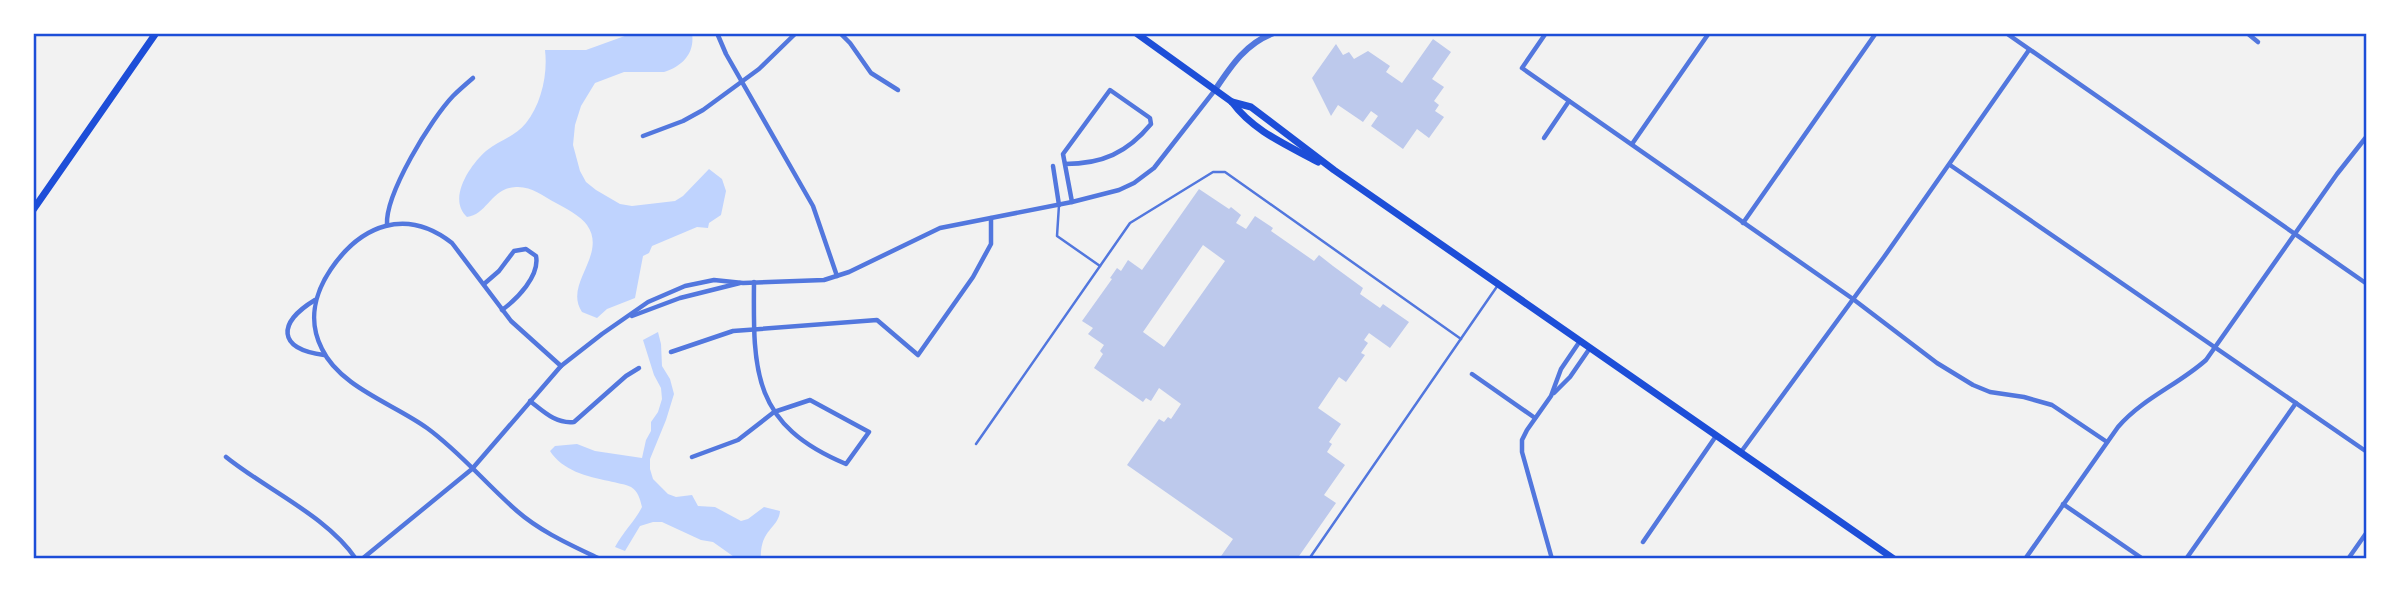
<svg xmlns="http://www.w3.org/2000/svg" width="2400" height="592" viewBox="0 0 2400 592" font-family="'Public Sans',sans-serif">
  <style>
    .water { fill: #bfd3fe }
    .building { fill: #bdc9ec; fill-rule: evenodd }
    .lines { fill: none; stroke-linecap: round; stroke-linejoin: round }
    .service { stroke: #5277de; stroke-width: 2.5 }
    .minor { stroke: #5277de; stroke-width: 4.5 }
    .tertiary { stroke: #5277de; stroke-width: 6 }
    .secondary { stroke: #1d4ed8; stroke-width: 7 }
    .neatline { fill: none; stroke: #1d4ed8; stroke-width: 2.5 }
  </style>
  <rect width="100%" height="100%" fill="#f2f2f2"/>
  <g class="water">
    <path d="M633 33H692C695 53 683 66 664 72H624L595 83 581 106 575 125 573 145 580 171 586 182 596 190 620 204 632 206 675 201 683 196 709 169 722 179 726 191 721 215 709 223 708 228 697 227 652 246 649 253 643 256 635 298 607 309 597 318 582 312C563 284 608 255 587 225 581 216 565 208 556 203 543 196 531 186 516 187 491 188 487 215 467 217 447 199 470 165 486 151 499 140 515 137 526 123 541 104 548 75 545 50H586Z"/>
    <path d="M658 332 661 344 662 366 670 379 674 394 666 420 650 459V469L653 479 668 494 676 497 692 495 698 506 715 507 741 521 748 519 764 507 780 511C779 528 759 530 761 559H737L713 542 701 540 662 522H653L640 526 625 551 615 547C623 532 635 521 642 507 640 499 638 491 631 487 625 484 616 483 609 481 587 477 562 470 550 451L555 446 577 444 595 451 642 458 646 440 651 431V422L658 412 662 399 661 388 654 375 643 340Z"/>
  </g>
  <g class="building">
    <path d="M1433 39 1451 52 1432 79 1444 87 1434 101 1439 105 1435 111 1444 117 1429 138 1417 129 1403 149 1371 126 1378 116 1371 111 1363 122 1338 105 1331 116 1312 78 1336 44 1343 55 1349 52 1354 59 1368 51 1390 66 1386 72 1402 83Z"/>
    <path d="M1199 189 1229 209 1231 207 1241 215 1236 223 1246 229 1255 216 1273 228 1271 231 1314 261 1319 255 1333 266 1363 288 1360 294 1380 308 1383 304 1409 322 1390 348 1369 333 1364 340 1368 343 1361 353 1365 355 1346 382 1339 377 1318 408 1341 424 1329 442 1332 444 1327 452 1345 465 1324 495 1336 503 1297 559H1219L1233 539 1127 465 1159 419 1164 422 1168 417 1171 419 1181 404 1159 388 1151 401 1146 398 1143 402 1094 368 1103 354 1100 351 1104 345 1088 334 1093 328 1082 321 1112 279 1110 278 1117 268 1121 271 1128 260 1142 270ZM1203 245 1225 261 1164 347 1143 332Z"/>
  </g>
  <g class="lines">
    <g class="service">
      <path d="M1059 205 1057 236 1100 266"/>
      <path d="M976 444 1130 223 1213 172H1225L1461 339"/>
      <path d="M1309 559 1498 285"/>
    </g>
    <g class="minor">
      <path d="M717 33 726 54 813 206 837 276"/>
      <path d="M840 33 850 43 871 73 898 90"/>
      <path d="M1546 33 1522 68 1853 299 1937 363 1973 385 1990 392 2024 397 2052 405 2107 442"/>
      <path d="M2006 33 2367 284"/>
      <path d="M2247 33 2258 42"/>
      <path d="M643 136 683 121 703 110 759 69 796 33"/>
      <path d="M1544 138 1569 101"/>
      <path d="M1632 144 1709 33"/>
      <path d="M1065 164C1102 164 1127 153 1151 124L1150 118 1110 90 1063 154C1066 170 1069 186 1072 202"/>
      <path d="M1950 165 2367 452"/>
      <path d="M1053 166 1059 205"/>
      <path d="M1743 223 1876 33"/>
      <path d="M387 225C385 194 431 119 453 96 459 90 466 84 473 78"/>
      <path d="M484 284 499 271 514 251 526 249 536 256C540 276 517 299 502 310"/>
      <path d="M315 300C277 323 277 349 324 355"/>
      <path d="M632 316 680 298 740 283"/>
      <path d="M671 352 733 331 877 320 918 355 973 277 991 244V218"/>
      <path d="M561 366 511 321 452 243C406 207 361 225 331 269 314 294 308 322 322 349 340 387 394 404 427 428 460 452 486 484 517 511 541 532 571 545 600 559"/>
      <path d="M1472 374 1535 418"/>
      <path d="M1554 393 1570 377 1590 348"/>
      <path d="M530 401C544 412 556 424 574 422L626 376 639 368"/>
      <path d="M1741 452 1884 257 2029 50"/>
      <path d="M226 457C267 490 327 516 356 559"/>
      <path d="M692 457 738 440 774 412 810 400 869 432 846 464C753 425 753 373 754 282"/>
      <path d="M2063 504 2143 559"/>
      <path d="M1643 542 1716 436"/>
      <path d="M362 559 472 469 561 366 602 334 648 302 685 286 714 280 743 283 824 280 849 272 940 228 1072 202 1119 190 1134 183 1154 168 1215 90"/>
      <path d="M1552 559 1522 452V440L1527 430 1551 396 1561 369 1580 341"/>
      <path d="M2025 559 2118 427C2143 398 2178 385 2206 360L2337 174 2367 136"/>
      <path d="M2186 559 2296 403"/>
      <path d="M2348 559 2367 532"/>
    </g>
    <path class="tertiary" d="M1215 90C1231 66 1246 43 1274 33"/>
    <g class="secondary">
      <path d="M1136 33 1232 102C1253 131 1287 145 1318 162"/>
      <path d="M1232 102 1251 107 1334 170 1894 559"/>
      <path d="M33 210 156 33"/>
    </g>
  </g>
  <rect width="2400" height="592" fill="none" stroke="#ffffff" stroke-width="70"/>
  <rect x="35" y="35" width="2330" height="522" class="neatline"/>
</svg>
